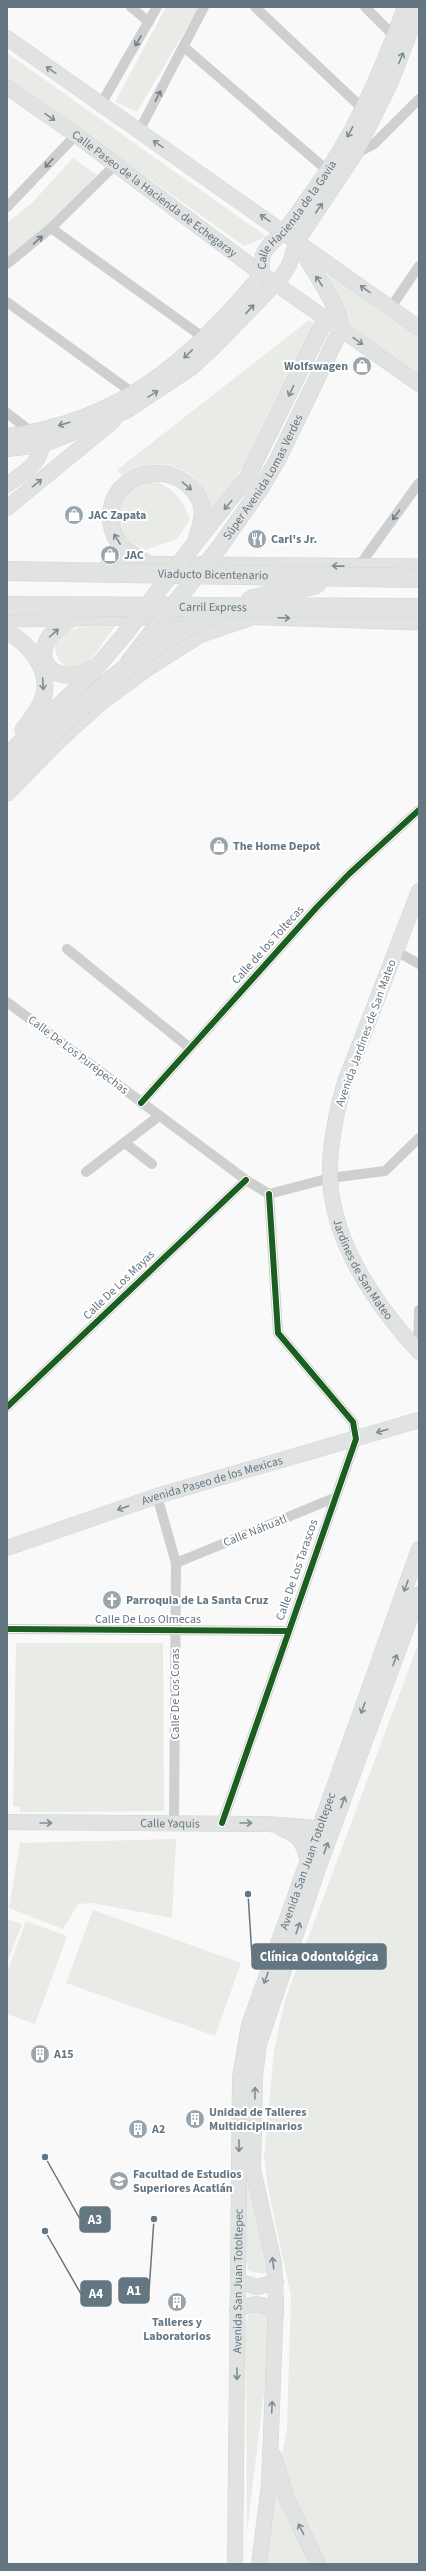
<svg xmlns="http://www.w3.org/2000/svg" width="426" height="2571" viewBox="0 0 426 2571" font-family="'Source Sans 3',sans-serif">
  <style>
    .green { fill: #e8ebe6 }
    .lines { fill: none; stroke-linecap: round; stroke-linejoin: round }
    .secondary-casing { stroke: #d5d6d7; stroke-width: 16 }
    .primary-casing { stroke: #d5d6d7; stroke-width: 17 }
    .street { stroke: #cecfd0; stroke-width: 10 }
    .secondary { stroke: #e1e2e2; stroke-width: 15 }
    .primary { stroke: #e1e2e2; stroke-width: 16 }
    .primary-bridge-casing { stroke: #d5d6d7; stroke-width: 17; stroke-linecap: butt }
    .highway-bridge-casing { stroke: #d5d6d6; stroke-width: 20; stroke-linecap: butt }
    .primary-bridge { stroke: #e1e2e2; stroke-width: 16 }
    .highway-bridge { stroke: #e1e2e2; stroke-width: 19 }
    .cycleway-casing { stroke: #fff; stroke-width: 8 }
    .cycleway { stroke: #1b5e20; stroke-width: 6 }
    .oneway { stroke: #707f8b }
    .oneway2 { stroke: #7e8c96 }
    .labels { text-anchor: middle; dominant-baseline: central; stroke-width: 4; stroke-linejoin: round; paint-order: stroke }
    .street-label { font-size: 12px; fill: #657683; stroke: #fff }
    .poi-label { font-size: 12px; font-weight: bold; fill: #657683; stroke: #fff; text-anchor: start }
    .leader { fill: none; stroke: #657683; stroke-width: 1.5 }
    .callout-dot { fill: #657683; stroke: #fff; stroke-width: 1.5 }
    .callout { fill: #657683; stroke: #657683; stroke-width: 1.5 }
    .callout-label { font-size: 13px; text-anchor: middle; font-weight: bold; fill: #fff }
  </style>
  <rect width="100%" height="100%" fill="#f9f9f9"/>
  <g class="green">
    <path d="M166 7H199L137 112 115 102Z"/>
    <path d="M7 53 267 237 244 246 7 78Z"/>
    <path d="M73 158 97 175C69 205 40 235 7 259V223L33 202Z"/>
    <path d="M326 269 419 335V377L350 327Z"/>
    <path d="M309 320 314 324 250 455 220 502 207 513C210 505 207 500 204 493 196 469 165 460 142 466 136 467 129 473 123 476L117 470Z"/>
    <path d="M156 481C174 489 183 500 190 519L177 539 146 550 120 535 117 518 120 498 140 482Z"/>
    <path d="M115 626 92 658 83 666H67C61 664 57 658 56 652 48 623 99 627 115 626Z"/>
    <path d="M419 1642V2564H261L287 2429 291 2296 268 2188 264 2157 274 2050 285 2000Z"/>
    <path d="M16 1643H163L164 1811 20 1812V1807H13Z"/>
    <path d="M176 1839 172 1918 92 1903 78 1904 63 1929 9 1908 20 1843Z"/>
    <path d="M93 1910 241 1963 215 2036 66 1983Z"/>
    <path d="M7 1919 22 1924 7 1963Z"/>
    <path d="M26 1921 67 1936 35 2024 7 2014V1972Z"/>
    <path d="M244 2110 271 2267 264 2274 249 2271 246 2262Z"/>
    <path d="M254 2310 269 2315 270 2343 247 2531 246 2384 243 2334 248 2315Z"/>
  </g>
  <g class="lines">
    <g class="secondary-casing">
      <g id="secondary">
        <path d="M7 38 419 328"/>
        <path id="s1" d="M7 87 76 135 262 274 419 384"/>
        <path id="s2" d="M7 436C122 421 190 360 262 274 260 247 268 248 284 231 293 221 301 208 309 197 352 140 381 74 405 7"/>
        <path d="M7 449 42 445 126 411 191 368 215 346 281 278 289 265 297 241 355 154 390 84 419 9"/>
        <path d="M7 485C21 474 40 465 42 445"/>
        <path d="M7 508 113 421"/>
        <path id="s3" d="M419 891 345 1082C336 1113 329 1146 330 1178 333 1244 376 1305 419 1352"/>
        <path id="s4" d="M7 1548 157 1496 419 1420"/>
        <path id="s5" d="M7 1822 268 1824 328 1829"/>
        <path d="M282 1829C300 1835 304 1844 308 1862"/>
        <path d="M238 2281 257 2287 276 2282"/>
        <path d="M237 2311C251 2301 264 2302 276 2314"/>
        <path d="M274 2456 287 2499 318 2564"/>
        <path id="s6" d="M235 2564 240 2077 249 2025 419 1549"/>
        <path d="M259 2564 269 2484 276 2303 274 2263 253 2169 255 2076 259 2044 319 1866 419 1594"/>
      </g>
    </g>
    <g class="primary-casing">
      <g id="primary">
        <path id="s7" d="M221 545 261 488 277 461 341 329C338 301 310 267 297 241"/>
        <path d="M192 547 247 478 326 318"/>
        <path d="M147 563C138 557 127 551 120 544 112 535 109 520 111 509 119 466 182 460 200 501 205 513 200 528 196 540"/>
        <path d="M109 564 419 567"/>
        <path d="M74 616C66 623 53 630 48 639 31 670 67 685 93 668"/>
        <path d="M241 616 419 622"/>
        <path d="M7 619 207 616"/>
        <path d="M7 632C29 643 50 669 44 695 41 708 31 719 23 730"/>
        <path d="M129 661 152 632"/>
        <path d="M57 742 100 703 149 667 199 635 252 617"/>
        <path d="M7 755 85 681 124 635"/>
        <path d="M7 793 64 735"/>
      </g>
    </g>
    <g class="street">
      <path d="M131 7 149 22"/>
      <path d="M255 7 362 108"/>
      <path d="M365 7 394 36"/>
      <path d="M184 47 328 171"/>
      <path d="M101 104 157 7"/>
      <path d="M139 131 204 7"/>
      <path d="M355 154 374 144 419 99"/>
      <path d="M7 207 76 135"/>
      <path d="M51 228 204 338"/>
      <path d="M7 264 51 228 115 165"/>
      <path d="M7 302 133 393"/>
      <path d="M391 307 419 266"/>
      <path d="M7 413 34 434"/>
      <path d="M359 566 419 483"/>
      <path d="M67 949 190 1048"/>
      <path d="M396 951 419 964"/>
      <path d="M7 1002 246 1180 269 1194 330 1178 385 1171 419 1138"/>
      <path d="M141 1103 317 907 349 874 419 810"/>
      <path d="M125 1143 152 1164"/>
      <path d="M86 1172 159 1116"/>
      <path d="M418 1350 419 1310"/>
      <path d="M7 1407 246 1180"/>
      <path d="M157 1496 176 1563 174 1823"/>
      <path d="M176 1563 334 1498"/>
      <path d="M7 1629 288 1631"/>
      <path d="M222 1823 356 1439 353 1422 278 1333 269 1194"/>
    </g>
    <use href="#secondary" class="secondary"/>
    <use href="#primary" class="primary"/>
    <g class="primary-bridge-casing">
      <g id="primary-bridge">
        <path d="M152 632 221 545"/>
        <path d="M124 635 192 547"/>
      </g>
    </g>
    <g class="highway-bridge-casing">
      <g id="highway-bridge">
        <path id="s8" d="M7 571 419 578"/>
        <path d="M250 600 317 584"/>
        <path id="s9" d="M7 606 419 608"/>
        <path d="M7 776C72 714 139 646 222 609"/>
      </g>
    </g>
    <use href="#primary-bridge" class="primary-bridge"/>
    <use href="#highway-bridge" class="highway-bridge"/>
    <g class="cycleway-casing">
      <g id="cycleway">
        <path d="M141 1103 317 907 349 874 419 810"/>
        <path d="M7 1407 246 1180"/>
        <path d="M7 1629 288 1631"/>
        <path d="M222 1823 356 1439 353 1422 278 1333 269 1194"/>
      </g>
    </g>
    <use href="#cycleway" class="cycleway"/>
  </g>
  <defs><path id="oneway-shaft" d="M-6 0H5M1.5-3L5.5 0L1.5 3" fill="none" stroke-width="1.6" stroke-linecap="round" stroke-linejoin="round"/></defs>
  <g class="oneway">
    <use href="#oneway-shaft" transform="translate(138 41) rotate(120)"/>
    <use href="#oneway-shaft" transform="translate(158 96) rotate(-62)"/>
    <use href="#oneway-shaft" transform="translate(49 163) rotate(133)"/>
    <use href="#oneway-shaft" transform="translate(38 240) rotate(-41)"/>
    <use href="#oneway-shaft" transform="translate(396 515) rotate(126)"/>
  </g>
  <g class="oneway2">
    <use href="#oneway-shaft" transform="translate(401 58) rotate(-68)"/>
    <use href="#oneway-shaft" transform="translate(51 70) rotate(-145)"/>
    <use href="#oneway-shaft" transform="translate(50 117) rotate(35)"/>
    <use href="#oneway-shaft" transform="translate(350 132) rotate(118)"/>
    <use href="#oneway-shaft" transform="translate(158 144) rotate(-145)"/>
    <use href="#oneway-shaft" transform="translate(319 208) rotate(-56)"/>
    <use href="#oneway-shaft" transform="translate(265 218) rotate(-145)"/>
    <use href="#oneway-shaft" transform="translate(319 281) rotate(-123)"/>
    <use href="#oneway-shaft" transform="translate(365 289) rotate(-145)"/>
    <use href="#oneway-shaft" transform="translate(250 309) rotate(-47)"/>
    <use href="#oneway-shaft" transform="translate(358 341) rotate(35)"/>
    <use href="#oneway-shaft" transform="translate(188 354) rotate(136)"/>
    <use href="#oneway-shaft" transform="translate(291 391) rotate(116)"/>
    <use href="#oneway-shaft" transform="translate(153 394) rotate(-32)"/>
    <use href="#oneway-shaft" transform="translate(64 424) rotate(164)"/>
    <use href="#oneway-shaft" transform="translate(37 483) rotate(-39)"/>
    <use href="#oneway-shaft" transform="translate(187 486) rotate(41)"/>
    <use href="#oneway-shaft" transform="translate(228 505) rotate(130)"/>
    <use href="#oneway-shaft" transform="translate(117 539) rotate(-122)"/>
    <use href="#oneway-shaft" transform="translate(338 566) rotate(-179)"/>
    <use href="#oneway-shaft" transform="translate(284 618) rotate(2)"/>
    <use href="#oneway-shaft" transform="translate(54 633) rotate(-42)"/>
    <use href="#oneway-shaft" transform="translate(43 684) rotate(87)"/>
    <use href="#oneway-shaft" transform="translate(382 1431) rotate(164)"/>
    <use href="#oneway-shaft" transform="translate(123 1508) rotate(161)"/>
    <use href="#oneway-shaft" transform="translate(406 1586) rotate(110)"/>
    <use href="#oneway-shaft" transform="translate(395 1660) rotate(-70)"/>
    <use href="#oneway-shaft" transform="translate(363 1708) rotate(110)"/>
    <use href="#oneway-shaft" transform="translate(343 1802) rotate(-70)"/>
    <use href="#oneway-shaft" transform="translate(46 1823)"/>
    <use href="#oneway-shaft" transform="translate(246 1823)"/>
    <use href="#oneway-shaft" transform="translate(326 1848) rotate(-70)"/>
    <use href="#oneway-shaft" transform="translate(298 1928) rotate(-71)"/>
    <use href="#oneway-shaft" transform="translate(266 1978) rotate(110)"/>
    <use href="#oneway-shaft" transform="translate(255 2093) rotate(-89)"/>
    <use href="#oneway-shaft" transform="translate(239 2146) rotate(90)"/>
    <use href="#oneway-shaft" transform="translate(273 2263) rotate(-98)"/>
    <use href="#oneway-shaft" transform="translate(237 2374) rotate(90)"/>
    <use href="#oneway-shaft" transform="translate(272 2407) rotate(-87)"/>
    <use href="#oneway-shaft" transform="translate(301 2529) rotate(-117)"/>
  </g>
  <defs>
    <g id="shop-disc" transform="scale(1)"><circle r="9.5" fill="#99a4ac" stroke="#fff"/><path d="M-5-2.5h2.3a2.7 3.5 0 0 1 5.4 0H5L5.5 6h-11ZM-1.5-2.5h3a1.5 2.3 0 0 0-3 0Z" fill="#fff"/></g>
    <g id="restaurant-disc" transform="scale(1)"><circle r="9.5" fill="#99a4ac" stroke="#fff"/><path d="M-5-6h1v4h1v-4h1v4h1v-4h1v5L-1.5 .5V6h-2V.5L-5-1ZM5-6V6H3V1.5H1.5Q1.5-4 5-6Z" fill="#fff"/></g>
    <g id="church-disc" transform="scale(1)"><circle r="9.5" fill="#99a4ac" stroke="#fff"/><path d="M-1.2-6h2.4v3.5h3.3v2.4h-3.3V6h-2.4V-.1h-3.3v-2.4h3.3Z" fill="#fff"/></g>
    <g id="building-disc" transform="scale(1)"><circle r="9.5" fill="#99a4ac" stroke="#fff"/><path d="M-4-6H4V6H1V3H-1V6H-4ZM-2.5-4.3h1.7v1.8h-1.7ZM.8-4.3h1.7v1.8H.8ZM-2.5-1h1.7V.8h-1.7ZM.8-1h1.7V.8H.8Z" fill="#fff"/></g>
    <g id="university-disc" transform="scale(1)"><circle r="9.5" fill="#99a4ac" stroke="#fff"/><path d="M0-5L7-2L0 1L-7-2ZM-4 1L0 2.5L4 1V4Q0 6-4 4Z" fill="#fff"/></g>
  </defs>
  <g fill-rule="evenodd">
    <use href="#shop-disc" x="362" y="366"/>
    <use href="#shop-disc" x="74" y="515"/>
    <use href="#restaurant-disc" x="257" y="539"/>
    <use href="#shop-disc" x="110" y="555"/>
    <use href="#shop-disc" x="219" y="846"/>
    <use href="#church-disc" x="112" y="1600"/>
    <use href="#building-disc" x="40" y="2054"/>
    <use href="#building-disc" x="195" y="2119"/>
    <use href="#building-disc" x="138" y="2129"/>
    <use href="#university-disc" x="119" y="2181"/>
    <use href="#building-disc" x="177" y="2302"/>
  </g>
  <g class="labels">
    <g class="street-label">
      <text stroke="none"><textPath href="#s1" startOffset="182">Calle Paseo de la Hacienda de Echegaray</textPath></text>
      <text stroke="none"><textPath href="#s2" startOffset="381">Calle Hacienda de la Gavia</textPath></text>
      <text stroke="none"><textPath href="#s7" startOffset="80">Súper Avenida Lomas Verdes</textPath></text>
      <text stroke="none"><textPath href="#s8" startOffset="206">Viaducto Bicentenario</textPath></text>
      <text stroke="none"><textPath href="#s9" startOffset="206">Carril Express</textPath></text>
      <text transform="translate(268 945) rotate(-48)">Calle de los Toltecas</text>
      <text transform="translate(366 1033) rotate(-70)">Avenida Jardines de San Mateo</text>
      <text transform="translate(78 1055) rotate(37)">Calle De Los Purépechas</text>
      <text stroke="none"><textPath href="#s3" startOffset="401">Jardines de San Mateo</textPath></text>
      <text transform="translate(119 1285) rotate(-44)">Calle De Los Mayas</text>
      <text stroke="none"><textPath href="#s4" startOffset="216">Avenida Paseo de los Mexicas</textPath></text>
      <text transform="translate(255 1531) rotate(-22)">Calle Náhuatl</text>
      <text transform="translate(297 1570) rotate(-71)">Calle De Los Tarascos</text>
      <text x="148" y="1619">Calle De Los Olmecas</text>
      <text transform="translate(175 1694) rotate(-90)">Calle De Los Coras</text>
      <text stroke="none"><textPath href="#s5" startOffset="163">Calle Yaquis</textPath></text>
      <text stroke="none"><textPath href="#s6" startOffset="714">Avenida San Juan Totoltepec</textPath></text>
      <text stroke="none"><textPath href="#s6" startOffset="283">Avenida San Juan Totoltepec</textPath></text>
    </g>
    <g class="poi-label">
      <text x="348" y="366" text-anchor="end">Wolfswagen</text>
      <text x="88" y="515">JAC Zapata</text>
      <text x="271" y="539">Carl's Jr.</text>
      <text x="124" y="555">JAC</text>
      <text x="233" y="846">The Home Depot</text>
      <text x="126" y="1600">Parroquia de La Santa Cruz</text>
      <text x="54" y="2054">A15</text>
      <text x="209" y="2112">Unidad de Talleres<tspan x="209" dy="14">Multidiciplinarios</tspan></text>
      <text x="152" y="2129">A2</text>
      <text x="133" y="2174">Facultad de Estudios<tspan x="133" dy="14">Superiores Acatlán</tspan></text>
      <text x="177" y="2322" text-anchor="middle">Talleres y<tspan x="177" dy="14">Laboratorios</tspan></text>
    </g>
  </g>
  <path class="leader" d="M248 1894L252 1956M45 2157L80 2219M154 2219L149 2291M45 2231L81 2294"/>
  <g class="callout-dot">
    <circle cx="248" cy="1894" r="4"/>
    <circle cx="45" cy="2157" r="4"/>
    <circle cx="154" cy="2219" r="4"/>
    <circle cx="45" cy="2231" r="4"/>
  </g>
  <g class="callout">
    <rect x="252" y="1944" width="134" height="25" rx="4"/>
    <rect x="80" y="2207" width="30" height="25" rx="4"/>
    <rect x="119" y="2278" width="30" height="25" rx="4"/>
    <rect x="81" y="2281" width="30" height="25" rx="4"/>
  </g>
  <g class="callout-label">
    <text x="319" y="1961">Clínica Odontológica</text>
    <text x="95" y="2224">A3</text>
    <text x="134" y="2295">A1</text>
    <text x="96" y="2298">A4</text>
  </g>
  <rect width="426" height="2571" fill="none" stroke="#657683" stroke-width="16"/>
</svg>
